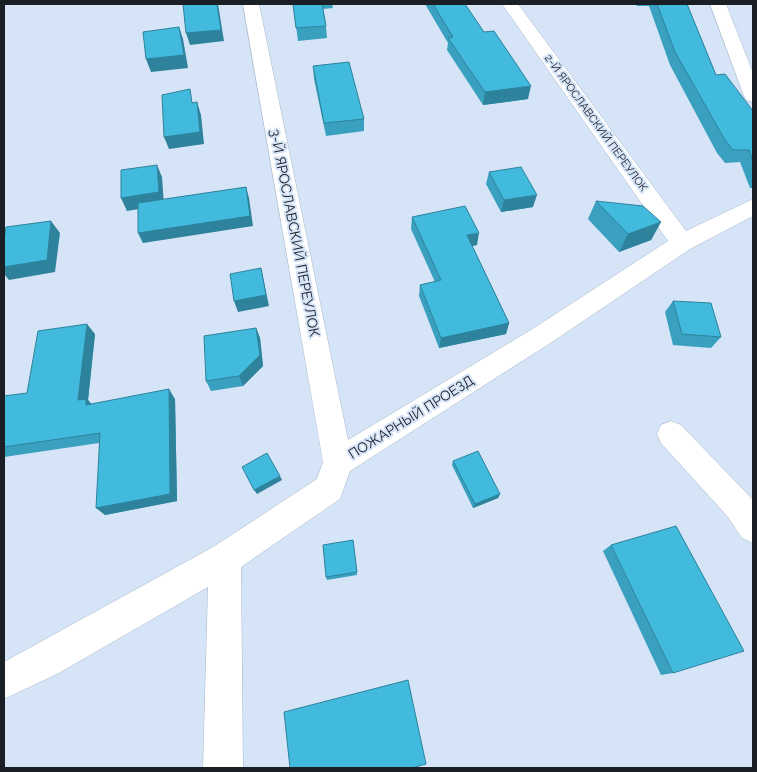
<svg xmlns="http://www.w3.org/2000/svg" width="757" height="772" viewBox="0 0 757 772" font-family="Raleway,sans-serif">
  <style>
    .lines { fill: none; stroke-linecap: round; stroke-linejoin: round }
    .minor-casing { stroke: #a9b8ca; stroke-width: 1 }
    .minor { fill: #fff; fill-rule: evenodd }
    .wall { fill: #39a0bf }
    .shaded-wall { fill: #2e829b }
    .building { fill: #42bade; stroke: #2e829b }
    .labels { text-anchor: middle; dominant-baseline: central; stroke-width: 4; stroke-linejoin: round; paint-order: stroke }
    .far-street-label { font-size: 11px; fill: #1a1f26; stroke: #d5e4f7 }
    .street-label { font-size: 14px; fill: #1a1f26; stroke: #d5e4f7 }
  </style>
  <rect width="100%" height="100%" fill="#d5e4f7"/>
  <g class="lines">
    <g class="minor-casing">
      <g id="minor">
        <path d="M243 4H259L348 440 534 328 668 241 502 4H518L686 231 753 199V216L690 249 552 342 350 471 340 499 241 567 243 768H203L208 587 59 673 4 699V662L213 547 317 479 323 462Z"/>
        <path d="M710 4H726L753 73V102L746 100 744 96Z"/>
        <path d="M671 421 681 425 753 500V543L742 538 728 517 661 443 657 434 661 425Z"/>
      </g>
    </g>
    <use href="#minor" class="minor"/>
  </g>
  <g class="wall">
    <path d="M293 4H332L333 8 323 9 326 26 327 38 298 41Z"/>
    <path d="M425 4H465L528 99 483 105 447 50 448 43Z"/>
    <path d="M636 4H687L716 75 753 111V188H750L740 162 725 163 717 153 670 65 649 6H637Z"/>
    <path d="M313 66 364 119V131L326 136 314 79Z"/>
    <path d="M489 172 533 207 501 212 486 184Z"/>
    <path d="M596 201 661 222 651 240 619 252 588 219Z"/>
    <path d="M412 217 477 245 472 246 509 323 506 334 439 348 419 296 420 285 435 282 411 229Z"/>
    <path d="M673 301 721 337 711 348 673 345 665 312Z"/>
    <path d="M256 328 260 338 263 366 243 386 211 391 206 381Z"/>
    <path d="M95 334 88 400 91 404 175 399 177 501 105 515 99 443 4 457V396L27 393Z"/>
    <path d="M453 461 500 494 498 498 473 508 452 465Z"/>
    <path d="M353 540 357 575 327 580 326 577Z"/>
    <path d="M611 545 673 673 661 675 603 551Z"/>
  </g>
  <g class="shaded-wall">
    <path d="M218 4 224 41 190 45 186 33Z"/>
    <path d="M179 27 183 39 188 68 151 72 146 59Z"/>
    <path d="M531 86 528 99 483 105 485 92Z"/>
    <path d="M197 102 201 115 204 144 169 149 164 137Z"/>
    <path d="M157 165 162 177 164 205 127 211 121 198Z"/>
    <path d="M246 187 249 198 253 226 143 243 138 233Z"/>
    <path d="M537 195 533 207 501 212 504 200Z"/>
    <path d="M51 221 60 233 55 272 9 280 4 274V267Z"/>
    <path d="M661 222 651 240 619 252 628 234Z"/>
    <path d="M479 233 477 245 465 247 467 235Z"/>
    <path d="M261 268 269 306 238 312 234 301Z"/>
    <path d="M509 323 506 334 439 348 441 338Z"/>
    <path d="M87 324 95 334 88 400 95 408 94 414 78 400Z"/>
    <path d="M256 328 260 338 263 366 243 386 239 376Z"/>
    <path d="M169 389 175 399 177 501 105 515 96 508Z"/>
    <path d="M280 476 282 480 257 494 254 490Z"/>
    <path d="M500 494 498 498 473 508 475 504Z"/>
  </g>
  <g class="building">
    <path d="M183 4H217L221 30 186 33Z"/>
    <path d="M293 4H322L326 26 296 28Z"/>
    <path d="M433 4H465L484 32 494 31 531 86 485 92 448 38 453 37Z"/>
    <path d="M657 4H687L716 75 725 74 753 111V162L749 150H733L725 140 675 52Z"/>
    <path d="M179 27 184 55 146 59 143 32Z"/>
    <path d="M349 62 364 119 324 123 313 66Z"/>
    <path d="M190 89 192 103 197 102 200 132 164 137 162 95Z"/>
    <path d="M157 165 159 192 121 198V170Z"/>
    <path d="M521 167 537 195 504 200 489 172Z"/>
    <path d="M246 187 250 216 138 233V203Z"/>
    <path d="M596 201 643 206 661 222 628 234Z"/>
    <path d="M465 206 479 233 467 235 509 323 441 338 420 285 441 280 412 217Z"/>
    <path d="M51 221 47 260 4 267V239L6 227Z"/>
    <path d="M261 268 266 295 234 301 230 274Z"/>
    <path d="M673 301 711 303 721 337 682 334Z"/>
    <path d="M87 324 78 400 86 399V405L169 389 170 494 96 508 100 433 4 447V396L27 393 38 331Z"/>
    <path d="M256 328 260 355 239 376 206 381 204 336Z"/>
    <path d="M478 451 500 494 475 504 453 461Z"/>
    <path d="M267 453 280 476 254 490 242 467Z"/>
    <path d="M676 526 744 651 673 673 611 545Z"/>
    <path d="M353 540 357 572 326 577 323 545Z"/>
    <path d="M408 680 426 764 412 768H290L284 712Z"/>
  </g>
  <g class="labels">
    <g class="far-street-label">
      <text transform="translate(596 123) rotate(54)">2-Й ЯРОСЛАВСКИЙ ПЕРЕУЛОК</text>
    </g>
    <g class="street-label">
      <text transform="translate(295 233) rotate(79)">3-Й ЯРОСЛАВСКИЙ ПЕРЕУЛОК</text>
      <text transform="translate(411 417) rotate(-32)">ПОЖАРНЫЙ ПРОЕЗД</text>
    </g>
  </g>
  <rect width="757" height="772" fill="none" stroke="#1a1f26" stroke-width="10"/>
</svg>
